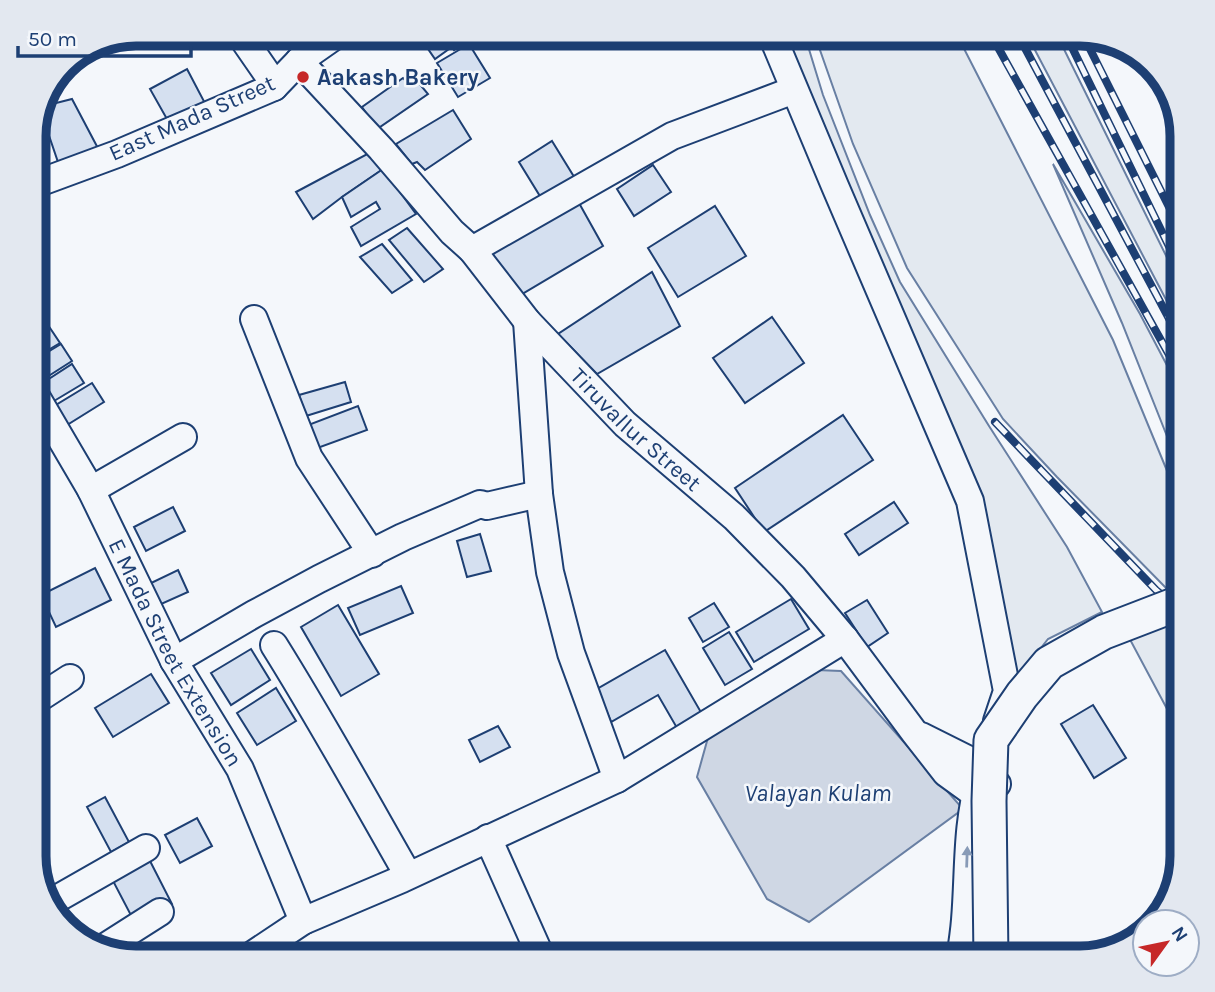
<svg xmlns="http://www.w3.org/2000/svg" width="1215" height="992" viewBox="0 0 1215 992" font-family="Karla,sans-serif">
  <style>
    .green { fill: #e3e9f0; stroke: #687fa3; stroke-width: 2 }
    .water { fill: #cfd7e4; stroke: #687fa3; stroke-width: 2 }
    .building { fill: #d5e0f0; stroke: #1d3f73; stroke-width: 2 }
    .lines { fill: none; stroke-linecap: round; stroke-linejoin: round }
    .minor-casing { stroke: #1d3f73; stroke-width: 30 }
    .minor { stroke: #f4f7fb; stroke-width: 26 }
    .rail-casing { stroke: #1d3f73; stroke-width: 8 }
    .rail { stroke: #f4f7fb; stroke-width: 5; stroke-dasharray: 16; stroke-linecap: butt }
    .major-bridge-casing { stroke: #1d3f73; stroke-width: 37; stroke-linecap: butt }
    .major-bridge { stroke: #f4f7fb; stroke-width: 33 }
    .oneway { fill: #889bb7 }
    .poi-dot { fill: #c62828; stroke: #f4f7fb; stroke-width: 2.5 }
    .labels { text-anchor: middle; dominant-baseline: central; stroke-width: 5; stroke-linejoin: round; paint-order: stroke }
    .poi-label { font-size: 23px; font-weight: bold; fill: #1d3f73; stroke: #f4f7fb; text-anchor: start }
    .street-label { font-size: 23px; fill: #1d3f73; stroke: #f4f7fb }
    .water-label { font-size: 24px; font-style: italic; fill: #1d3f73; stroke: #f4f7fb }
    .rim { fill: none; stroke: #1d3f73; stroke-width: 9 }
  </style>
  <rect width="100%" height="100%" fill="#f4f7fb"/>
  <g class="green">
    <path d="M776 33H804L823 95 870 215 900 282 989 426 1067 547 1102 612 1048 639 1016 680 973 500Z"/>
    <path d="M814 33H956L1113 340 1182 507V585L1169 591 1057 477 1003 419 907 268 853 144Z"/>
    <path d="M1026 33H1056L1182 288V330Z"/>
    <path d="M1053 164 1140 314 1182 394V474L1122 323Z"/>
    <path d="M1182 620V737L1126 632Z"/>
  </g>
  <path class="water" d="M816 670 841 671 963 809 809 922 767 899 697 777 709 734Z"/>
  <g class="building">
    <path d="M417 33H439L449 49 435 59Z"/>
    <path d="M443 33H479L454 50Z"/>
    <path d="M469 44 490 78 458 97 437 63Z"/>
    <path d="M187 69 208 109 172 128 150 89Z"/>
    <path d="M413 76 428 94 377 129 362 107 403 78 406 81Z"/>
    <path d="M72 99 101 154 60 168 41 112 44 106Z"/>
    <path d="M453 110 471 139 425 170 417 162 412 164 396 144Z"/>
    <path d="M552 141 576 180 543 201 519 162Z"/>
    <path d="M371 152 383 169 342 197 313 219 296 192Z"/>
    <path d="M653 165 671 192 634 216 617 189Z"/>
    <path d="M383 169 416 214 361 246 351 227 380 209 376 202 351 217 342 197Z"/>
    <path d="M579 203 603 246 517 297 492 253Z"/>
    <path d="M715 206 746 256 678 297 648 248Z"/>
    <path d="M407 228 443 269 424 282 389 240Z"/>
    <path d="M382 244 412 280 392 293 360 257Z"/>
    <path d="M652 272 680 326 597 374 558 334Z"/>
    <path d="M33 302 46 323 33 331Z"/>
    <path d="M772 317 804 363 745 403 713 358Z"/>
    <path d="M48 325 60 343 33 359V335Z"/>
    <path d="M61 344 72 361 36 384 33 381V361Z"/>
    <path d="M72 364 84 383 49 404 38 386Z"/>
    <path d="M345 382 351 402 306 416 299 395Z"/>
    <path d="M92 383 104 402 59 430 51 408Z"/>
    <path d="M358 406 367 430 312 450 303 427Z"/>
    <path d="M843 415 873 460 764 532 735 488Z"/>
    <path d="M894 502 908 523 859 555 845 534Z"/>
    <path d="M173 507 185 531 146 551 134 527Z"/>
    <path d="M480 534 491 571 467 577 457 541Z"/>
    <path d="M95 568 111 600 56 627 41 595Z"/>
    <path d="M178 570 188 592 159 605 149 584Z"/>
    <path d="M401 586 413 613 360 635 348 608Z"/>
    <path d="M791 599 809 629 754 662 736 632Z"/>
    <path d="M867 600 888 633 867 647 845 613Z"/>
    <path d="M714 603 729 627 703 642 689 618Z"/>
    <path d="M338 605 379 674 341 696 301 627Z"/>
    <path d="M729 632 752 669 725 685 703 648Z"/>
    <path d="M251 649 270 680 231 705 211 673Z"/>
    <path d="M665 650 702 714 677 728 658 695 611 722 597 689Z"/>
    <path d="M151 674 169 703 113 737 95 708Z"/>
    <path d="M276 688 296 721 257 745 237 713Z"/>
    <path d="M1093 705 1126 758 1094 778 1061 724Z"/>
    <path d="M498 726 510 747 480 762 469 740Z"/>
    <path d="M105 797 129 842 111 852 87 807Z"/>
    <path d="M197 818 212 846 180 863 165 835Z"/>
    <path d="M149 859 172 904 135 923 112 879Z"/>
    <path d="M67 911 80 938 68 934 59 915Z"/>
  </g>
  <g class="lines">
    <g class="minor-casing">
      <g id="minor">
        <path d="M239 33 266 72 274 87"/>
        <path d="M771 33 835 186 970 501 1007 691 997 721"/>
        <path id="s1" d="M299 61 381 149 452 232 472 250 527 321 625 424 734 517 793 577 845 639 914 732 946 773 975 794"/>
        <path d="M33 185 117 154 274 87 299 61 339 33"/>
        <path d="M472 250 672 136 794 90"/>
        <path d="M254 319 309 458 372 554"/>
        <path d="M527 321 539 494 550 572 571 653 617 779"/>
        <path id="s2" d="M33 391 91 490 174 661 240 769 303 921"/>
        <path d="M91 490 183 437"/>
        <path d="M274 645C321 720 364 798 408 875"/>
        <path d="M174 661 254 614 319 579 403 537 480 504 487 506 539 494"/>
        <path d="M33 702 70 678"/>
        <path d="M921 736 983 767 997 784"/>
        <path d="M488 838 542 959"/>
        <path d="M53 901 146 848"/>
        <path d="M105 947 160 912"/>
        <path d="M246 959 303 921 402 879 617 779 845 639"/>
        <path d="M960 959C962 946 964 933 965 920 969 872 966 824 980 778"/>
      </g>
    </g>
    <use href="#minor" class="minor"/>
    <g class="rail-casing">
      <g id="rail">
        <path d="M990 33 1182 378"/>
        <path d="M1017 33 1182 343"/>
        <path d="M1065 33 1182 273"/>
        <path d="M1083 35 1182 233"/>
        <path d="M995 422 1156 590 1182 611"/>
      </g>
    </g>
    <use href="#rail" class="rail"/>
    <g class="major-bridge-casing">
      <path id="major-bridge" d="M991 959 989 801 991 740 1022 695 1049 663 1104 632 1182 602"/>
    </g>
    <use href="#major-bridge" class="major-bridge"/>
  </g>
  <defs><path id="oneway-solid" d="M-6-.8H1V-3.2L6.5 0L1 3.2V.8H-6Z" transform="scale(1.75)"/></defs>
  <use class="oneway" href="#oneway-solid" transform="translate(967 857) rotate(-88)"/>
  <circle class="poi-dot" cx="303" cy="77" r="7"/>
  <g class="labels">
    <g class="poi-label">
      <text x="317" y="77">Aakash Bakery</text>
    </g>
    <g class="street-label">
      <text transform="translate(192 118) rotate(-24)">East Mada Street</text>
      <text stroke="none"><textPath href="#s1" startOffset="500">Tiruvallur Street</textPath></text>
      <text stroke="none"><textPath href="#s2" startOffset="298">E Mada Street Extension</textPath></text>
    </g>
    <g class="water-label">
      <text x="818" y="793">Valayan Kulam</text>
    </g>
  </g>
  <path d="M0 0H1215V992H0ZM136 46H1080A90 90 0 0 1 1170 136V856A90 90 0 0 1 1080 946H136A90 90 0 0 1 46 856V136A90 90 0 0 1 136 46Z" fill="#e3e8f0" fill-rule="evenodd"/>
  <path class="rim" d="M136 46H1080A90 90 0 0 1 1170 136V856A90 90 0 0 1 1080 946H136A90 90 0 0 1 46 856V136A90 90 0 0 1 136 46Z"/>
  <g transform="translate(1166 943) rotate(57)"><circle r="33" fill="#f4f7fb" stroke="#9eadc5" stroke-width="2"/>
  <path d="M0-5L12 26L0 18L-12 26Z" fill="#c62828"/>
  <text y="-10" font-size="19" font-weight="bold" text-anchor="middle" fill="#1d3f73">N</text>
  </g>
  <path d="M18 46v10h173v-10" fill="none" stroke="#1d3f73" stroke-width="3.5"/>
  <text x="28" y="46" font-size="21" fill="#1d3f73" stroke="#f4f7fb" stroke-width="5" paint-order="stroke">50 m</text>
</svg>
